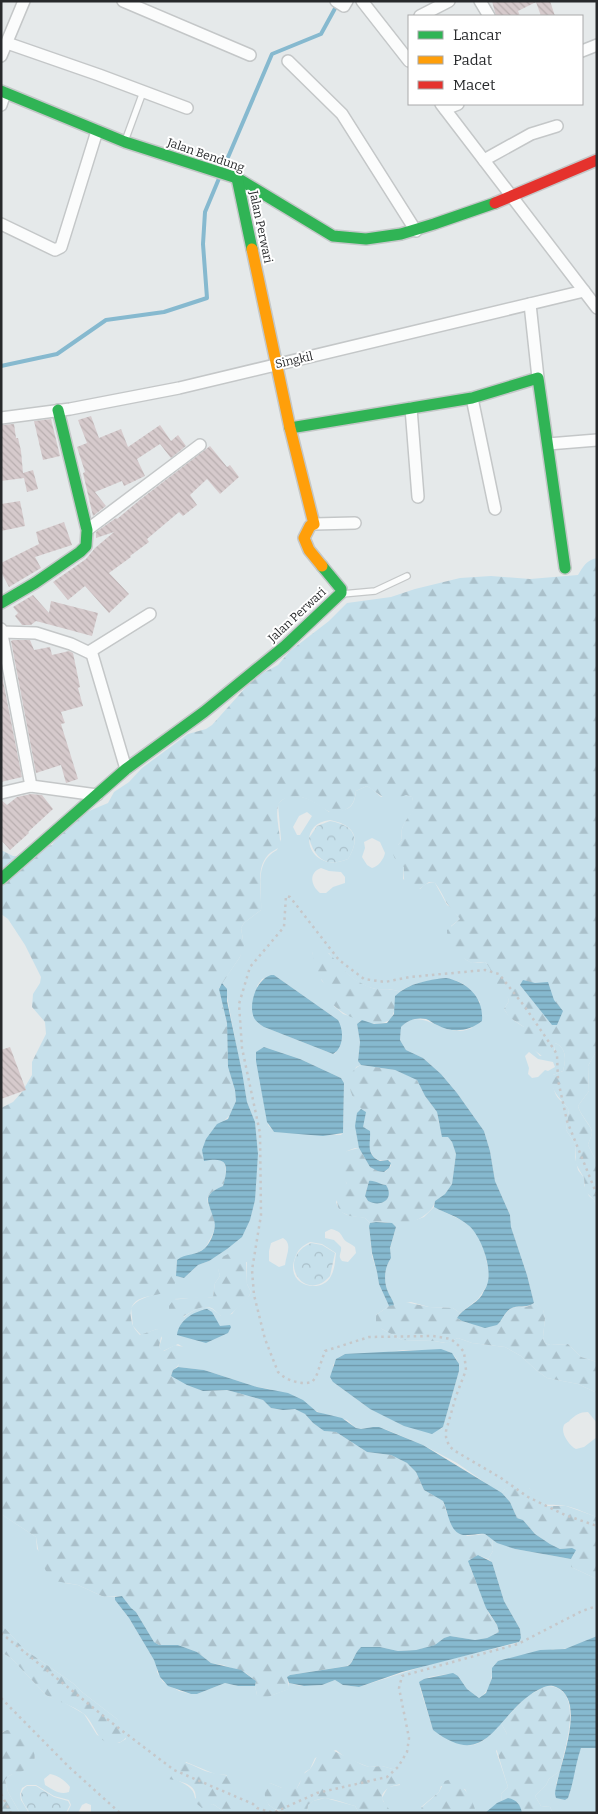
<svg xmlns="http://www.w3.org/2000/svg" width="598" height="1814" viewBox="0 0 598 1814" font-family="Bitter,serif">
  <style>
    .grass { fill: #c6e0eb; fill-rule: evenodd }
    .forest { fill: url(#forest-firs); fill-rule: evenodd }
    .park { fill: url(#park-crowns) }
    .water { fill: url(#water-rules) }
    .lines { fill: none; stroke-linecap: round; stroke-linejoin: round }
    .stream { stroke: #86b9cf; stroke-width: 4 }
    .building { fill: url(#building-back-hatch) }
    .lane-casing { stroke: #c4c7c8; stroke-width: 8 }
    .street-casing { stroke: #c4c7c8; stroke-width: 14 }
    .fast-casing { stroke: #c4c7c8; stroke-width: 14 }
    .slow-casing { stroke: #c4c7c8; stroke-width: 14 }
    .jam-casing { stroke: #c4c7c8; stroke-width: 14 }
    .path { stroke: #c6c7c9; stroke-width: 2.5; stroke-dasharray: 2.5 4; stroke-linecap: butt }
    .lane { stroke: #fbfcfc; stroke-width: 5.5 }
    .street { stroke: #fbfcfc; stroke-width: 11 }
    .fast { stroke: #30b455; stroke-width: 11 }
    .slow { stroke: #ff9f0a; stroke-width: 11 }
    .jam { stroke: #e5322d; stroke-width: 11 }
    .labels { text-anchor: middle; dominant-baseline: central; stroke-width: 4; stroke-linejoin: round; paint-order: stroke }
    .street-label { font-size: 12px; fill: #27292b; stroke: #fff }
  </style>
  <defs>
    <pattern id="forest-firs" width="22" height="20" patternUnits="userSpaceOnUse" patternTransform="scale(1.25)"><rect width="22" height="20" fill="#c6e0eb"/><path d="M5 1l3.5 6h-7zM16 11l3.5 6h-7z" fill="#aac0ca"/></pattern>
    <pattern id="park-crowns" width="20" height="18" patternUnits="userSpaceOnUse" patternTransform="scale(1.25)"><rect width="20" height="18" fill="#c6e0eb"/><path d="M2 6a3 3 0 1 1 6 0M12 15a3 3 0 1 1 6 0" fill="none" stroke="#aac0ca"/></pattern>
    <pattern id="water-rules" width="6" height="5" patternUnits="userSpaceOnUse" patternTransform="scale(1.25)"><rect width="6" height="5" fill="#86b9cf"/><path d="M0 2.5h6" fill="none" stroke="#6e96a8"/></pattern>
    <pattern id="building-back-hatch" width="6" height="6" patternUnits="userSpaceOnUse" patternTransform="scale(1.25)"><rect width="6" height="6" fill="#d6cacc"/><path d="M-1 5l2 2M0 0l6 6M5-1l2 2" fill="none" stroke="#b8aeaf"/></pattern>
  </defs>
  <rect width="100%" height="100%" fill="#e5e9ea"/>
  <g class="grass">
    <path d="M367 786 372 789 381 797 406 795 412 797 415 809C407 820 399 826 402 840L398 845 404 867 403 879 420 889C425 884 428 882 435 883L447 905 452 908 460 919 451 926C458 946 459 968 485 962 494 971 506 988 509 1001L504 1009C509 1018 516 1022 524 1027V1030L532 1047 540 1056 555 1051V1043C567 1048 566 1060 563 1071L553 1075C553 1084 553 1094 560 1100 564 1104 566 1105 569 1110L566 1130 575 1143V1157L578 1170 584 1178V1185L589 1196 594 1200 597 1208V1362L581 1357 568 1344 550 1345 545 1343 543 1337 545 1318 543 1310 534 1303 527 1275 511 1227 510 1215 495 1181 490 1151 484 1131 457 1093 441 1074 423 1058 406 1050 400 1040 401 1027C419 1007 439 1032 460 1031 464 1031 468 1029 472 1028L480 1002C474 995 467 984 457 981 443 977 411 982 400 992 391 988 385 990 376 989 356 985 340 968 329 953L312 952 322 981 332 989 334 1006 343 1014 362 1020 357 1024 360 1042 358 1060 361 1065 356 1067C347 1091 348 1094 366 1112L369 1148H355L347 1151C340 1167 336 1168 347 1183L336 1202C341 1218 352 1215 365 1218L370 1223 369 1226 372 1256 377 1272 379 1284 389 1306 376 1315 382 1329 402 1340 434 1341 445 1343 458 1338 472 1343 505 1347 521 1356 536 1370 547 1378 578 1384 597 1393V1423L588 1412C579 1412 576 1415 570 1420 568 1423 566 1422 564 1425 560 1433 569 1445 576 1449L584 1447 597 1437V1517C587 1514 577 1508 566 1506 545 1503 544 1510 529 1488L505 1489 502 1493 497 1491 457 1463 423 1445 385 1429 373 1427 361 1429 356 1428 347 1420 323 1414 270 1389 257 1387 204 1370 178 1367 183 1347 178 1344 163 1351 159 1347 162 1338 157 1329 141 1335 133 1326 131 1308C143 1290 173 1299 176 1276L184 1278 198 1265 209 1261 255 1187 258 1154 255 1122 247 1102 225 986 222 983 240 957 243 940 241 928 244 923 261 910C262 888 254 862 277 850L281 839 278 804C292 787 315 801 329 812 346 810 354 811 356 791ZM307 812 312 816 300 835H297L293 827 299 816ZM330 820C355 825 361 838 348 859 309 876 293 824 330 820ZM372 838 380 842 385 853C384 859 378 867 372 868L367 865 362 857 365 848 364 842ZM321 868 329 871 341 872 345 877V883L333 887 326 893H320C311 886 308 873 321 868ZM274 975 338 1020 336 1053 333 1054 264 1027 257 986 262 979ZM264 1047 300 1059 341 1078 344 1083 343 1133 341 1135 274 1132 268 1125ZM529 1052 538 1059 553 1062 555 1067 548 1071 545 1070 538 1077 532 1078 528 1074 529 1068 525 1056ZM331 1229C344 1232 340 1237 347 1242 350 1244 353 1245 355 1247L356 1253 348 1262 342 1261C337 1255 342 1254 341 1247L334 1240 325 1238V1232ZM283 1238C293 1244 286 1255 285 1265L279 1267 269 1261V1251L271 1243ZM310 1242 322 1244 336 1253C335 1260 335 1269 331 1276 322 1295 284 1286 295 1258 298 1249 302 1246 310 1242ZM247 1262V1284L251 1292C247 1302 237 1306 232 1314L221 1316C206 1302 200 1306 184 1317L174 1299 213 1297 215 1283 220 1276 218 1268ZM404 1350 447 1351C456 1354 459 1362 459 1371L443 1427 441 1429 370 1409 333 1382V1365L339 1357 345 1354H373Z"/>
    <path d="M597 1050V1163L588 1145C589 1141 592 1136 592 1132 592 1126 580 1115 578 1106L589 1091 588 1066Z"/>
    <path d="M434 1207 467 1223 480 1238 484 1249 489 1273 488 1284 478 1299 460 1313 453 1308 429 1307 411 1302 394 1305C393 1300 391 1298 389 1294 383 1282 384 1268 391 1258L390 1249 396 1227 424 1217Z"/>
    <path d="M1 1514 36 1537 37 1549 65 1583 78 1585 104 1597H115V1600L129 1618 154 1660 157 1666V1672L163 1682 179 1691 191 1694H197L225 1683 238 1686H255L257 1695 270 1696 288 1689 289 1683 301 1686 322 1685 335 1680 343 1685 359 1687 434 1663 518 1643 521 1638 520 1629 504 1601 492 1562 488 1559 493 1551 492 1539 515 1549 571 1559V1567L597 1579V1636C584 1641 567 1652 553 1649L492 1672C492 1681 488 1693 479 1698L467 1689 458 1676 447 1674 429 1677 420 1688 433 1730C467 1747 473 1756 501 1723L507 1734 496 1751 508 1787 501 1794 502 1801 485 1813H476L465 1789 441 1786 439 1792 421 1807 426 1813H392L386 1807 382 1798 388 1787 400 1785 396 1770 382 1766 369 1767 346 1758 336 1750 315 1758 310 1769 305 1772 297 1788H282L270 1783 266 1799 269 1805 280 1813H91V1805L86 1803 82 1805 78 1813H67L71 1805 69 1800 54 1796 36 1785H27L22 1788 20 1794 21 1800 29 1813H20L8 1792 5 1780C13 1769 31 1773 35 1757L4 1731 1 1733V1652L11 1658 46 1695 52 1698 58 1699 84 1714 97 1735 119 1743 126 1739 117 1719 82 1692 74 1684 24 1649 1 1624ZM186 1762 215 1774 227 1775 223 1811 213 1804 207 1805 195 1798C194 1787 184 1784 175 1779ZM50 1774C57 1775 66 1781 70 1787L69 1792C59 1795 54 1790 45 1785L44 1779Z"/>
    <path d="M581 1748H597V1813H553L550 1807 541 1806 535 1796 546 1785 549 1779 560 1771 556 1784V1797L565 1800 569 1796 577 1758Z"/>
    <path d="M325 1798 355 1806 359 1813H307L308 1805 313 1801Z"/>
  </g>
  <g class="forest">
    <path d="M597 558V1050L588 1066 589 1091 578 1106C580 1115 592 1127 592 1132 592 1136 589 1141 588 1145L597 1163V1208L594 1200 585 1191 584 1178 576 1164 575 1143 566 1130 569 1110C562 1099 548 1091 553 1075L563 1071C566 1060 567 1048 555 1043 555 1051 554 1056 546 1059L526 1044 522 1036 524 1027 509 1017 504 1009 509 1001C507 993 501 991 497 984 493 976 491 968 485 962L472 963C458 956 447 946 447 930L460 919C456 913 450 908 446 902 443 896 440 889 435 883L429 882 415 892C402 888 404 878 404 867 396 862 392 857 393 848L398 845 402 840C399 826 407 820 414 809L412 797 406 795 393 800H387L367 786 356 791C354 807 349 809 334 814 317 807 307 792 287 798 283 799 279 801 278 806 275 817 281 834 280 846 277 850 271 851 268 855 255 869 262 892 261 910L244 923 241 928 244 946 240 957 219 988 227 1023 228 1067 235 1090 236 1101 231 1114 223 1122 209 1160C230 1154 227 1174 223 1186 194 1199 214 1205 215 1223 215 1230 212 1236 209 1241 207 1245 206 1248 202 1250 195 1255 185 1256 177 1260 176 1267 178 1281 173 1287 162 1301 127 1289 131 1318 132 1326 135 1330 140 1335L157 1329 162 1332 159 1347 164 1351 175 1345 183 1347C185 1355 180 1366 173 1370L171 1376 203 1391 227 1390 263 1400 271 1408 283 1410 295 1408 305 1414 313 1423 324 1431 336 1432 367 1452 391 1455 407 1463 416 1472 424 1490 443 1501 447 1514 467 1536 485 1534 492 1539 493 1551 488 1559 478 1555 470 1567 489 1614 497 1625 499 1632 487 1638 475 1640 450 1636 444 1638 436 1645 416 1650 398 1651 380 1647H361C354 1653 354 1662 347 1666L290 1675 287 1677 289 1689 265 1698 257 1695 255 1686 256 1681 246 1673 223 1665 211 1663 197 1652 178 1645H159L154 1642 136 1612 131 1609 122 1596 104 1597 78 1585 55 1581 46 1571 40 1560 36 1537 1 1514V1108L13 1102 22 1092 32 1075V1062L46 1034 45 1022 32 1007 33 994 40 983 41 977 25 945 8 919 1 914V850L13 856H19L52 845 63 829 82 814 108 803 114 792 129 782 142 768 188 734 206 729 212 725 247 686 261 674 278 665 290 651 329 621 347 603 391 597 415 589 460 578 491 576 530 579 578 575C583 567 586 560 597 558Z"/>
    <path d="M317 948C328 947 342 970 352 977 358 982 369 988 377 989 385 990 391 988 400 992L395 996V1009L391 1019C375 1032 340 1015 330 1001L331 989C319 982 315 966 312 952Z"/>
    <path d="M361 1065 395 1070 412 1077 417 1080 425 1096 437 1112 439 1124 452 1142 456 1154 452 1184 445 1194 435 1201C433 1215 409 1225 396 1227 391 1221 378 1221 370 1223L365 1218 350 1216 341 1212 338 1207 336 1195 347 1183C345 1181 342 1179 341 1176 337 1168 342 1157 347 1151L359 1148 370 1167 385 1172 391 1166 390 1160H378L373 1156 369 1148 368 1140 363 1127 366 1112C351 1103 340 1074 361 1065ZM369 1181C375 1181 379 1185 386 1185L387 1199C381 1205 376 1203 368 1201L365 1196Z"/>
    <path d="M230 1253 242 1254 246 1259 247 1284 251 1292 247 1300 226 1318C218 1317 215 1306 206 1307 193 1307 185 1320 172 1318L169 1312V1306L174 1299C183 1300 191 1297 200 1297 206 1296 209 1298 213 1297L215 1283 220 1276 217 1265 222 1257Z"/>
    <path d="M405 1302 429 1307 453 1308 460 1313 457 1318C469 1327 487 1323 501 1321 515 1297 519 1314 534 1303L543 1309 545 1318 543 1337 545 1343 550 1345 568 1344 581 1357 597 1362V1393L578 1384 547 1378 536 1370 521 1356 505 1347 472 1343 458 1338 446 1343 434 1341 402 1340 382 1329 376 1322V1315L389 1306Z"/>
    <path d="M521 1484 529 1488 539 1500 547 1506H566L597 1517V1579L571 1567V1559L574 1554 572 1548 560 1549 550 1544 535 1534 523 1520 517 1518 510 1502 502 1493 505 1489Z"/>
    <path d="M1 1624 24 1649 74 1684 82 1692 117 1719 127 1734C126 1739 122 1742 117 1743 97 1747 96 1724 84 1714 73 1705 58 1702 46 1695L11 1658 1 1652Z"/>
    <path d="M546 1686C587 1686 564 1749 560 1771L549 1779 546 1785 535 1796 541 1806 550 1807 553 1813H522L518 1803 508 1798 502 1801 501 1794 508 1787 494 1741 496 1738 507 1734 501 1723 526 1697Z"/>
    <path d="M7 1730 19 1732C30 1743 46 1761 23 1771 16 1774 10 1773 5 1780L8 1792 20 1813H1V1733Z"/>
    <path d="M330 1749 363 1765 369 1767 382 1766 396 1770 407 1776 406 1781C396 1788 390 1782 382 1795L383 1801 392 1813H359L355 1806C339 1802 323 1792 308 1805L307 1813C288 1813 261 1814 265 1787L270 1783 282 1788H297L300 1783 301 1776C304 1773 308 1771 310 1769 319 1758 312 1755 330 1749Z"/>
    <path d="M179 1762C188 1762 196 1767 205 1771 222 1777 238 1770 236 1795 235 1803 234 1807 229 1813L223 1811 213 1804 202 1808 197 1804C196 1801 196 1796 195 1792 191 1781 172 1780 163 1778V1772Z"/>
    <path d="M451 1779C464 1785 473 1799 476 1813H426L421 1808 439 1792 445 1781Z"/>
  </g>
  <g class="park">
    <path d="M330 821C354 825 361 838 348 859 326 868 315 859 309 838L317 826Z"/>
    <path d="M311 1243 322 1245 335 1253 330 1276C305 1305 274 1259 311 1243Z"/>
    <path d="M27 1786H36L54 1797 68 1801 70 1805 66 1813H30C24 1804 15 1794 27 1786Z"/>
  </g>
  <g class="water">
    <path d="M271 975H274L338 1020C344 1030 344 1048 333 1054L264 1027C259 1024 254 1020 253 1015 249 1002 257 979 271 975Z"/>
    <path d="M446 978C468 982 484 998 482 1021 468 1032 452 1033 437 1025 433 1024 430 1020 426 1019 417 1017 407 1020 401 1027L400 1040 406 1050 423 1058 441 1074 457 1093 484 1131 490 1151 495 1181 510 1215 511 1227 527 1275 534 1303C526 1309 518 1304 510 1309 504 1313 502 1321 497 1325L485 1328 462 1321 457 1318C463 1308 475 1305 482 1295 483 1292 486 1288 487 1285 493 1269 481 1235 468 1225 459 1217 445 1213 434 1207L435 1201 445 1194 452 1184 456 1154 452 1142 448 1137H442L437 1112 425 1096 417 1080 395 1070 361 1065 358 1061 360 1042 357 1024 362 1020 374 1024 387 1023 394 1014 395 996C409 983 427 980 446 978Z"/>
    <path d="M523 980 535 983 548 982 554 1000 563 1011 557 1025H552L520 985Z"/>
    <path d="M222 983 227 989V1001L242 1072 247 1102 255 1122 258 1154 255 1200 250 1220 242 1237 227 1249 209 1261 198 1265 184 1278 176 1276 177 1260C185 1253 197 1256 205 1248 211 1242 217 1228 214 1220 209 1201 200 1196 223 1186 229 1165 228 1156 204 1161L202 1150 206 1139 217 1124 228 1119 236 1101 235 1090 228 1067 227 1023 219 989Z"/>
    <path d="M264 1047 300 1059 341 1078 344 1083 343 1133 323 1136 274 1132 267 1122 256 1061V1052Z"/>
    <path d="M361 1109 366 1112 363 1127 370 1131C371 1143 365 1154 380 1161L388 1160 391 1163 389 1168 384 1172 378 1171 370 1167 359 1148 355 1126 357 1113Z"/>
    <path d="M369 1181C375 1180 380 1185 386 1185 395 1199 381 1208 368 1201L365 1196Z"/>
    <path d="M376 1222 392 1223 396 1227 390 1248 391 1258C384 1268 383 1282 389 1294 391 1298 393 1300 394 1305L389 1306 379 1284 377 1272 372 1253 369 1226 370 1223Z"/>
    <path d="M207 1309 212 1312 220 1326 230 1325 231 1327 228 1333 206 1343 177 1335C179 1320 193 1312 207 1309Z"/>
    <path d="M441 1349 452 1353 459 1364V1371L443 1427 432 1434 404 1426 370 1409 333 1382 330 1377 336 1359 345 1354Z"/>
    <path d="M178 1367 204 1370 257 1387 288 1393 303 1400 317 1412 342 1418 356 1428 361 1429 373 1427H379L423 1445 502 1493 510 1502 517 1518 523 1520 535 1534 550 1544 560 1549 572 1548 576 1550 571 1559 515 1549 497 1543 485 1534C479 1533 474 1535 468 1535 449 1537 449 1513 443 1501L424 1490 416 1472 407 1463 391 1455 367 1452 336 1432 324 1431 313 1423 305 1414 295 1409 283 1410 271 1408 263 1400 227 1390 203 1391 187 1385 171 1376 173 1370Z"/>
    <path d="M478 1555 492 1562 504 1601 520 1629 521 1638 519 1642 402 1672 359 1687 343 1685 335 1680 322 1685 304 1686 289 1683 287 1677 290 1675 348 1666C354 1662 354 1653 361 1647H380L398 1651 416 1650 435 1645 444 1638 450 1636 475 1640 487 1638 499 1632 497 1625 486 1608 468 1561Z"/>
    <path d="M122 1596 131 1608 136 1612 154 1642 159 1645H178L197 1652 211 1663 241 1670 256 1681 255 1686H238L225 1683 197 1694H191L168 1686 160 1677 154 1660 129 1618 115 1600V1597Z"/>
    <path d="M597 1636V1748H581C575 1765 574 1782 568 1798L565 1800 556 1798 555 1794C557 1769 589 1701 556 1687 549 1684 544 1687 538 1690 495 1713 489 1773 433 1730L419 1682 424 1679 453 1673 458 1676 467 1689 479 1698 486 1693 492 1678V1668L498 1661 540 1650 565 1649Z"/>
    <path d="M508 1798C517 1800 520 1804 522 1813H485L497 1803Z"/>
  </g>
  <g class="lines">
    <g class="stream">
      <path d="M223 169 272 54 321 34 338 3"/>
      <path d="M1 366 57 354 106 320 164 312 207 298 203 244 205 212 220 176"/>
    </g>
  </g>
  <g class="building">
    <path d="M492 1H550L555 16H541L536 2 518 11 520 16H496Z"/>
    <path d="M91 416 99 438 121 429 128 447 160 425 171 441 178 435 186 446 171 458 160 444 137 459 145 476 124 486 122 481 95 492 106 506 93 516 83 473 85 472 77 447 87 443 78 420Z"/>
    <path d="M51 419 60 456 43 460 34 421Z"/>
    <path d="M14 424 16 438H18L21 451 23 473 33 470 38 489 27 492 24 478 1 481V425Z"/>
    <path d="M210 446 227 467 230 465 239 477 220 494 207 479 190 495 197 505 183 516 179 512 147 539 149 542 130 556 131 557 109 573 129 594 109 613 85 586 68 600 53 582 86 559 95 548 114 532 96 538V532L116 518 117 519 141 499Z"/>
    <path d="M20 501 25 526 1 531V504Z"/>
    <path d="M64 522 72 545 35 557 41 568 9 587 1 572V563L39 544 36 532Z"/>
    <path d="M33 595 49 613 51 601 98 613 92 636 36 621 31 625H22L15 616 18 613 13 607Z"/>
    <path d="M13 640H30L34 650 50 647 52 655 69 651 73 653 80 687 78 688 83 706 61 712 65 723 61 724 78 779 66 783 61 765 36 773 11 641Z"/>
    <path d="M1 670 22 777 1 782Z"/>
    <path d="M31 794 42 795 53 809 28 832 29 833 10 850 1 840V800L7 805 17 797Z"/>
    <path d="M10 1047 26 1090 1 1099V1050Z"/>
  </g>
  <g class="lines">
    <g class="lane-casing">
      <g id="lane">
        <path d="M125 141 143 92"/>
        <path d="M342 594 375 591 407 576"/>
      </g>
    </g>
    <g class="street-casing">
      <g id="street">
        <path d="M123 1 250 55"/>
        <path d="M336 1 344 6 347 1"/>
        <path d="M362 1 409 61"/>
        <path d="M480 1 489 16"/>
        <path d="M420 16 449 1"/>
        <path d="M7 43 99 75 187 108"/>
        <path d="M582 51 597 45"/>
        <path d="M1 56 24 1"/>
        <path d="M288 61 342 114 416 231"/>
        <path d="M441 104 597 308"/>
        <path d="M1 105 5 93"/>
        <path d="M445 109 458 104"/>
        <path d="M484 160 531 134 557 126"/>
        <path d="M1 224 55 250 61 247 97 131"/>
        <path d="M530 304 538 378"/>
        <path d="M472 398 495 509"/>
        <path d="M411 408 418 497"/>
        <path d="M1 418 70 409 179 388 584 291"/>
        <path d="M548 444 597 440"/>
        <path d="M314 524 355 523"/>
        <path d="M87 530 200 445"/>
        <path d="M1 629 31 786"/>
        <path d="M1 632 36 633 71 644 92 654 126 769"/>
        <path d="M89 652 150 614"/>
        <path d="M1 793 31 786 97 795"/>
      </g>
    </g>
    <g class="fast-casing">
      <g id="fast">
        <path d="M1 91 125 142 237 178 333 236 366 239 401 234 434 224 495 203"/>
        <path d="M237 178 252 249"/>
        <path d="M290 428 472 398 538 378 565 568"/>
        <path d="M1 603 35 583 80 552 86 546 87 530 58 410"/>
        <path d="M1 879 126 769 204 712 285 646 341 593V589L322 566"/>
      </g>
    </g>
    <g class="slow-casing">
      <path id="slow" d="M252 249 290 428 314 524 310 526 304 538 309 550 322 566"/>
    </g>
    <g class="jam-casing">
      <path id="jam" d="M495 203 597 160"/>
    </g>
    <g class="path">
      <path d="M597 1195 567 1121 558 1080 557 1055 555 1051 525 1007 499 974 485 970 410 977 385 982 364 979 339 960 290 897 286 896 284 927 250 967 239 1004 242 1048 260 1133 261 1215 252 1270 254 1295 265 1339 278 1372C287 1381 301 1385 312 1382L316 1377 325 1351 369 1337 433 1336 451 1339 459 1346 464 1352 466 1370 456 1396 446 1431V1437L449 1446 455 1451 501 1478 528 1497 565 1515 597 1526"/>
      <path d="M1 1633 112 1723 174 1770 253 1804 257 1808 273 1813 317 1793 387 1777 398 1767 407 1752 409 1738 399 1688 402 1676 518 1644 582 1611 597 1606"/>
      <path d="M1 1698 69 1767 120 1813"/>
      <path d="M1 1794 11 1813"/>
    </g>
    <use href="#lane" class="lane"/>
    <use href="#street" class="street"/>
    <use href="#fast" class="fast"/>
    <use href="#slow" class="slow"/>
    <use href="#jam" class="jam"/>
  </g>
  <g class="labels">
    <g class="street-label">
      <text transform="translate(206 155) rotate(19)">Jalan Bendung</text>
      <text transform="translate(261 227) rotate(78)">Jalan Perwari</text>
      <text transform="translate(294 360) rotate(-13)">Singkil</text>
      <text transform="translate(297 615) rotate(-43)">Jalan Perwari</text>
    </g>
  </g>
  <rect width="598" height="1814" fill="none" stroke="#27292b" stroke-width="5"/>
  <rect x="408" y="15" width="175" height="90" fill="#ffffff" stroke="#a9a9aa"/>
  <rect x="418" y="31" width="25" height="8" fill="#30b455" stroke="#a9a9aa"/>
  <text x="453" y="40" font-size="15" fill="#27292b">Lancar</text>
  <rect x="418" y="56" width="25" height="8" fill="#ff9f0a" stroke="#a9a9aa"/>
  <text x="453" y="65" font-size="15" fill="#27292b">Padat</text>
  <rect x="418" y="81" width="25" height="8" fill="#e5322d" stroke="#a9a9aa"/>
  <text x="453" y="90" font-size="15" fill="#27292b">Macet</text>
</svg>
